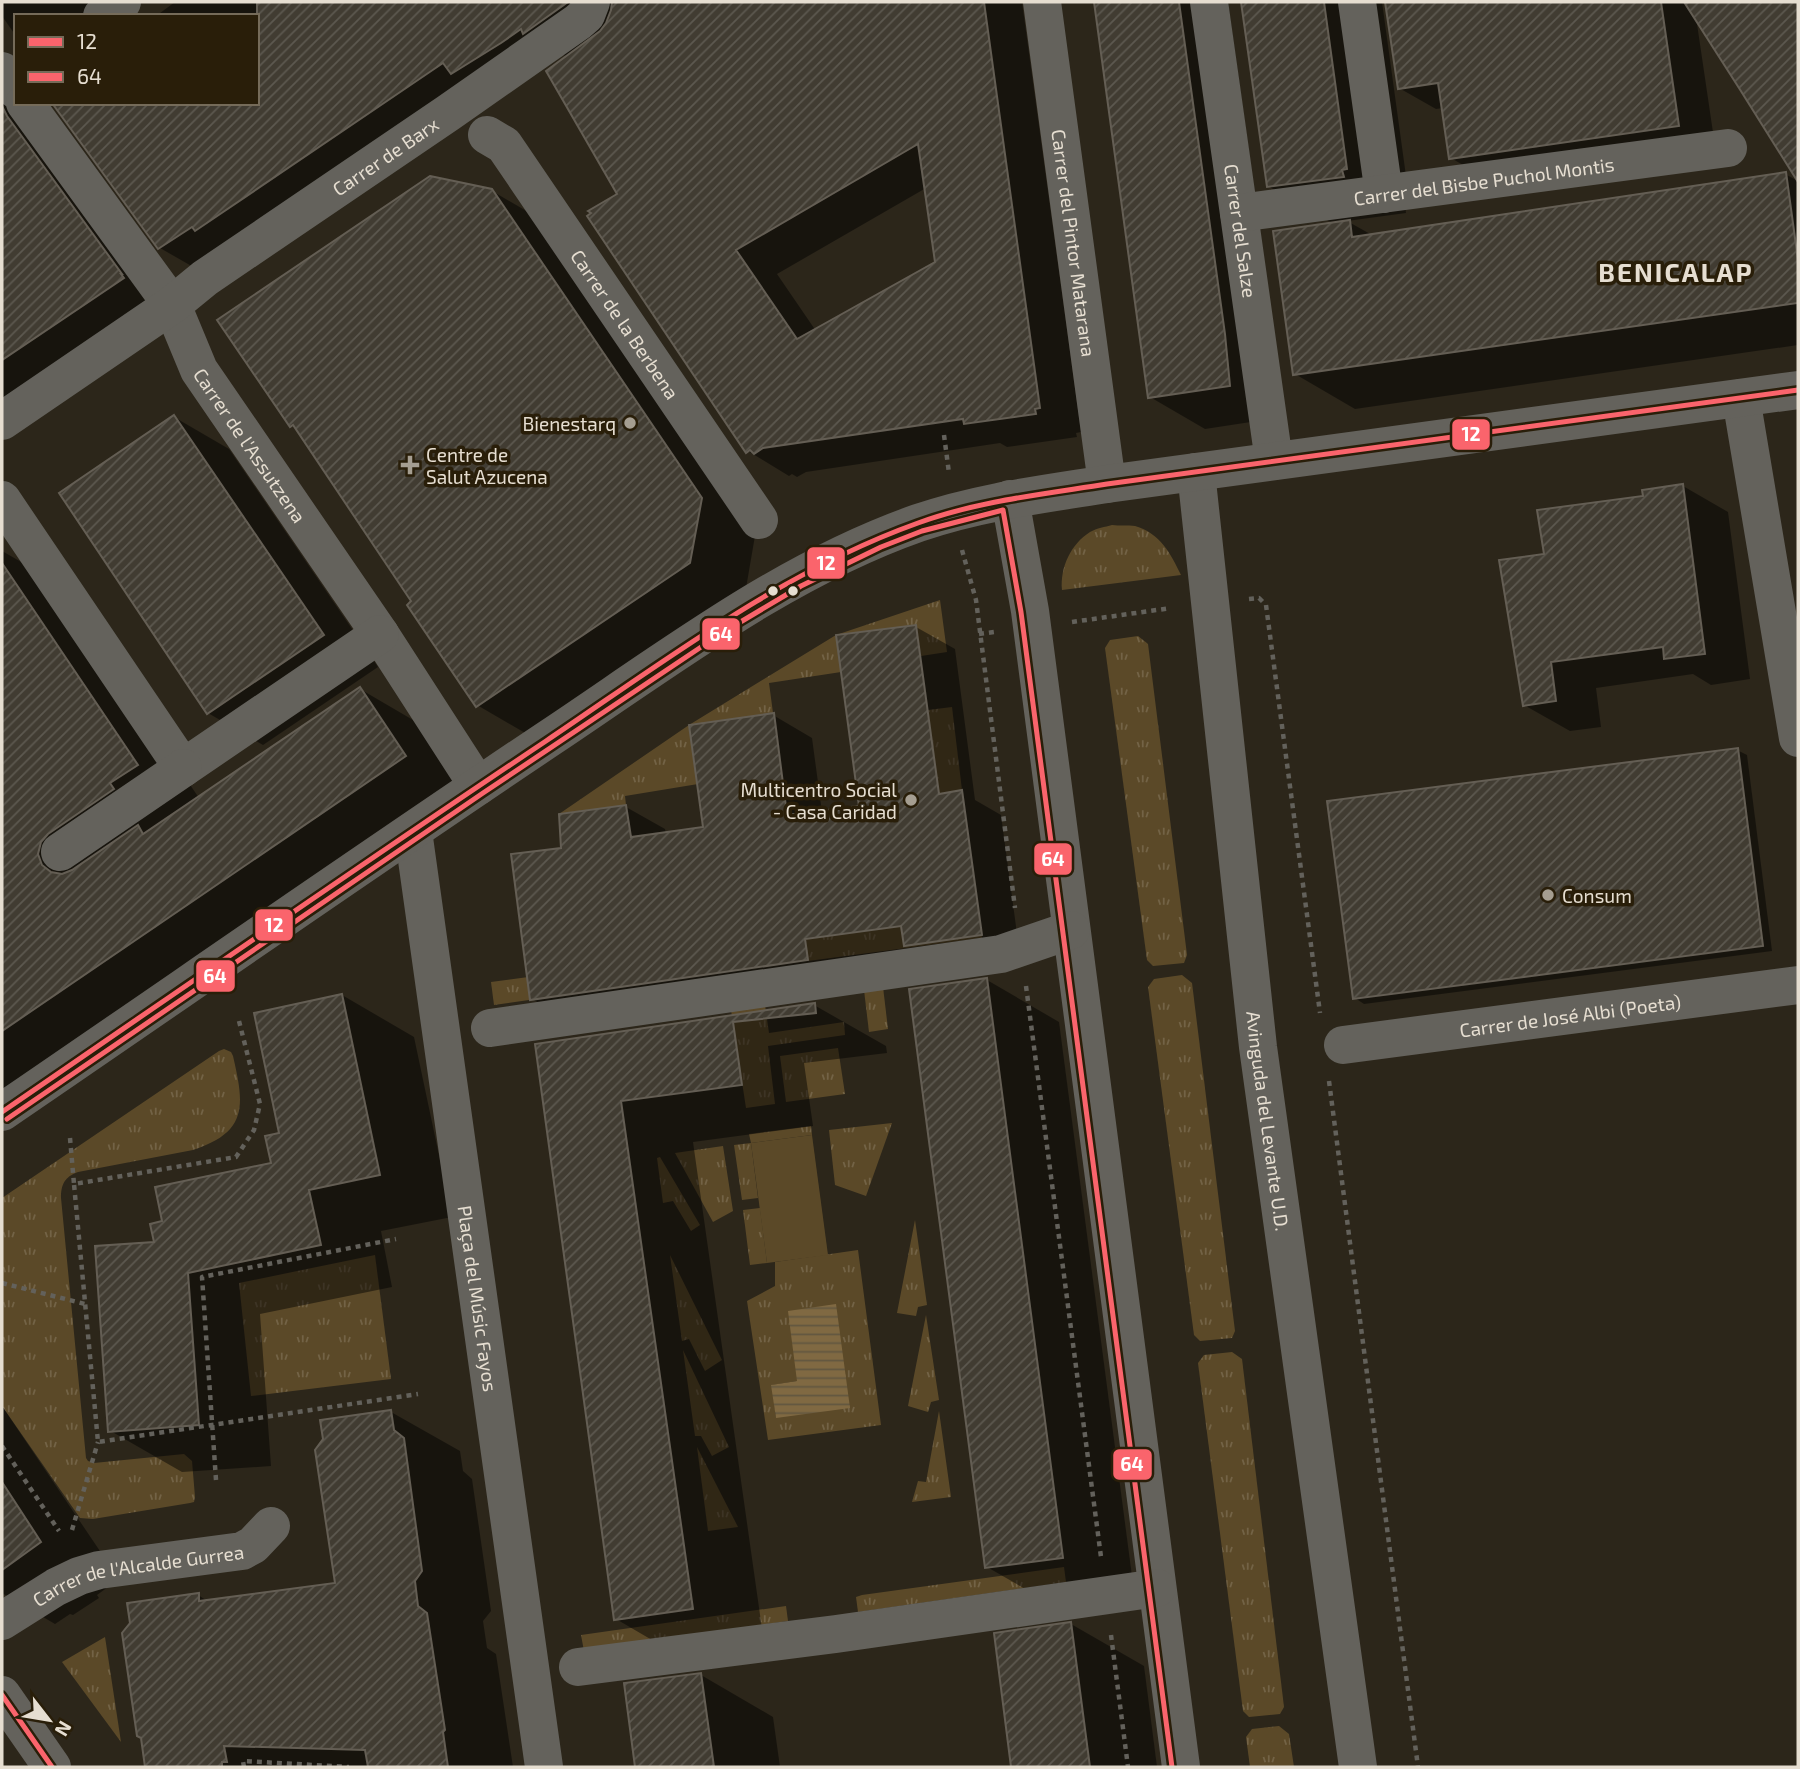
<svg xmlns="http://www.w3.org/2000/svg" width="1800" height="1769" viewBox="0 0 1800 1769" font-family="'Exo 2',sans-serif">
  <style>
    .grass { fill: url(#grass-tufts); fill-rule: evenodd }
    .garden { fill: #5b4928 }
    .water { fill: url(#water-rules) }
    .shadow { fill: #0007; fill-rule: evenodd }
    .building { fill: url(#building-hatch); stroke: #645e54; stroke-width: 2; fill-rule: evenodd }
    .lines { fill: none; stroke-linecap: round; stroke-linejoin: round }
    .path { stroke: #63615b; stroke-width: 4.5; stroke-dasharray: 5 5; stroke-linecap: butt }
    .minor { stroke: #64625c; stroke-width: 38 }
    .bus-1-casing { stroke: #291e09; stroke-width: 10 }
    .bus-2-casing { stroke: #291e09; stroke-width: 10 }
    .bus-1 { stroke: #fa646c; stroke-width: 5 }
    .bus-2 { stroke: #fa646c; stroke-width: 5 }
    .poi-dot { fill: #a59e91; stroke: #291e09; stroke-width: 2.5 }
    .bus-dot { fill: #e6ded1; stroke: #291e09; stroke-width: 2.5 }
    .labels { text-anchor: middle; dominant-baseline: central; stroke-width: 7; stroke-linejoin: round; paint-order: stroke }
    .street-label { font-size: 19px; fill: #e6ded1; stroke: #291e09 }
    .poi-label { font-size: 19px; fill: #e6ded1; stroke: #291e09; text-anchor: end }
    .district-label { font-size: 26px; font-weight: bold; letter-spacing: 2px; fill: #e6ded1; stroke: #291e09 }
    .line-badge { stroke: #291e09; stroke-width: 2.5 }
    .badge-label { font-size: 19px; text-anchor: middle; font-weight: bold; fill: #fff }
  </style>
  <defs>
    <pattern id="grass-tufts" width="24" height="20" patternUnits="userSpaceOnUse" patternTransform="scale(1.75)"><rect width="24" height="20" fill="#5b4928"/><path d="M3 7l-1-3M5 7V3M7 7l1-3M15 17l-1-3M17 17v-4M19 17l1-3" fill="none" stroke="#736346"/></pattern>
    <pattern id="water-rules" width="6" height="5" patternUnits="userSpaceOnUse" patternTransform="scale(1.75)"><rect width="6" height="5" fill="#806942"/><path d="M0 2.5h6" fill="none" stroke="#625640"/></pattern>
    <pattern id="building-hatch" width="6" height="6" patternUnits="userSpaceOnUse" patternTransform="scale(1.75)"><rect width="6" height="6" fill="#413c32"/><path d="M-1 1l2-2M0 6l6-6M5 7l2-2" fill="none" stroke="#5c584f"/></pattern>
  </defs>
  <rect width="100%" height="100%" fill="#2c261a"/>
  <g class="grass">
    <path d="M1112 525C1119 526 1128 525 1135 526 1160 533 1171 554 1181 575L1062 590C1060 567 1071 544 1090 532 1097 528 1105 527 1112 525Z"/>
    <path d="M940 600 947 652 921 656 916 625 836 635 841 672 769 683 773 713 698 784 625 796 626 805 559 814 689 725 836 635Z"/>
    <path d="M1138 636 1148 644 1187 955 1184 963 1153 966 1147 960 1105 648 1110 640Z"/>
    <path d="M952 707 962 790 939 794 928 710Z"/>
    <path d="M979 915 982 938 808 961 804 939Z"/>
    <path d="M699 954 702 975 494 1005 491 982Z"/>
    <path d="M1182 975 1192 983 1235 1331 1232 1338 1200 1341 1194 1335 1148 987 1154 979Z"/>
    <path d="M883 987 888 1029 869 1032 864 990Z"/>
    <path d="M765 1005 769 1033 844 1022 845 1035 768 1046 775 1104 746 1108 731 1010Z"/>
    <path d="M838 1048 845 1094 786 1102 780 1056Z"/>
    <path d="M224 1049 231 1052 233 1056C244 1104 249 1132 193 1150L78 1172C64 1177 61 1185 61 1198L86 1458 88 1461 94 1463 184 1454 192 1461 195 1497 194 1502 190 1503 93 1519 80 1518 2 1406V1198L219 1051Z"/>
    <path d="M892 1123 866 1196 835 1185 829 1130Z"/>
    <path d="M811 1126 812 1135 751 1143 758 1198 742 1200 734 1145 751 1143 749 1134Z"/>
    <path d="M723 1146 733 1211 713 1222 675 1153Z"/>
    <path d="M660 1157 700 1225 691 1231 673 1201 663 1203 657 1158Z"/>
    <path d="M760 1208 767 1263 750 1265 743 1210Z"/>
    <path d="M915 1220 927 1305 918 1307 916 1316 897 1313Z"/>
    <path d="M858 1250 881 1425 768 1440 747 1301 775 1286V1262ZM797 1381 776 1418 772 1385Z"/>
    <path d="M375 1255 391 1379 251 1396 239 1283Z"/>
    <path d="M670 1255 722 1360 705 1371 689 1339 682 1341Z"/>
    <path d="M926 1315 939 1400 931 1402 928 1412 908 1406Z"/>
    <path d="M683 1350 729 1447 712 1456 701 1436H695Z"/>
    <path d="M1232 1352 1242 1359 1284 1707 1280 1714 1249 1717 1243 1711 1198 1363 1204 1355Z"/>
    <path d="M939 1411 951 1497 912 1502 918 1481 926 1482Z"/>
    <path d="M697 1447 738 1527 708 1531Z"/>
    <path d="M1064 1567 1066 1582 858 1612 856 1597 862 1595Z"/>
    <path d="M786 1606 788 1621 584 1651 581 1635Z"/>
    <path d="M105 1637 121 1742 62 1662Z"/>
    <path d="M1279 1726 1289 1734 1294 1767H1250L1246 1737 1252 1729Z"/>
  </g>
  <path class="garden" d="M812 1135 828 1255 767 1263 751 1143Z"/>
  <path class="water" d="M836 1304 850 1408 776 1418 771 1385 797 1381 788 1311Z"/>
  <g class="shadow">
    <path d="M2 2H141L121 16H16V36L2 16Z"/>
    <path d="M175 2H1022L1081 432 1076 433 1077 437 1007 447 1000 443 806 472 797 477 792 474 789 476 748 451 619 195 568 58 561 53 202 272 160 248 257 103V16H156ZM926 188 937 263 816 331 777 274Z"/>
    <path d="M1095 2H1228L1279 367 1284 417 1205 429 1150 397Z"/>
    <path d="M1243 2H1382L1410 205 1405 206 1406 213 1347 221 1372 235 1785 174 1798 181V345L1355 409 1295 374 1334 224 1268 186Z"/>
    <path d="M1387 2H1798V172L1792 168 1696 17 1715 146 1487 179 1451 158 1443 108 1436 109 1399 88Z"/>
    <path d="M2 56 176 306 2 424Z"/>
    <path d="M492 191 547 223 756 530 745 594 532 737 477 705 414 601 299 430 291 426Z"/>
    <path d="M174 417 229 449 378 667 263 745 208 713Z"/>
    <path d="M1683 486 1728 512 1750 679 1711 685 1693 674 1596 688 1601 727 1570 731 1524 705 1546 555Z"/>
    <path d="M2 551 51 579 199 798 360 689 425 727 470 793 2 1113Z"/>
    <path d="M916 627 955 649 975 800 1001 815 1020 956 571 1021 532 999 563 849 626 807 665 829 666 834 705 829 773 715 812 738 822 812 861 807Z"/>
    <path d="M1737 750 1747 755 1772 951 1364 1004 1355 998Z"/>
    <path d="M987 980 1059 1022 1135 1599 1060 1609 987 1567Z"/>
    <path d="M342 995 414 1037 452 1217 381 1231 392 1287 260 1314 271 1466 182 1472 109 1430 156 1244 164 1222 273 1165Z"/>
    <path d="M814 1005 886 1046 887 1053 804 1063 813 1126 693 1142 765 1650 688 1661 616 1619 537 1045Z"/>
    <path d="M2 1406 106 1560 112 1584 97 1595 99 1598 73 1615 70 1614 55 1624 2 1593Z"/>
    <path d="M391 1412 460 1451 463 1471 472 1479 491 1611 483 1621 487 1648 496 1654 513 1767H147L143 1737 198 1595 209 1602 337 1585Z"/>
    <path d="M1071 1624 1144 1666 1157 1767H1013L996 1635Z"/>
    <path d="M701 1675 773 1717 780 1767H637L626 1685Z"/>
  </g>
  <g class="building">
    <path d="M257 2H568L523 34 521 29 501 43 451 74 443 63 195 231 192 227 158 249 52 103H257Z"/>
    <path d="M612 2H984L1040 408 1035 409 1036 414 964 424 963 419 763 448 754 454 750 450 746 453 587 216 591 213 588 211 617 194 546 71 600 31 606 23 611 10ZM918 144 935 262 797 339 736 250Z"/>
    <path d="M1094 2H1179L1225 334 1230 386 1148 398Z"/>
    <path d="M1241 2H1324L1347 169 1342 170 1344 177 1267 187Z"/>
    <path d="M1385 2H1661L1679 126 1449 159 1438 83 1398 89Z"/>
    <path d="M1684 2H1798V182L1739 88Z"/>
    <path d="M2 106 7 116 122 274H121L124 278 2 360Z"/>
    <path d="M1786 172 1798 260V303L1293 375 1273 231 1350 220 1352 237Z"/>
    <path d="M430 176 492 189 702 498 690 563 476 707 407 605 411 601 293 425 290 427 217 320Z"/>
    <path d="M174 415 324 635 207 714 59 493Z"/>
    <path d="M1683 484 1705 654 1664 659 1663 647 1551 662 1556 701 1523 706 1499 560 1544 554 1537 510 1643 496 1642 490Z"/>
    <path d="M2 563 138 765 110 783 114 789 48 834 41 842 38 854 42 865 51 872 62 874 72 870 138 825 143 834 360 687 406 756 2 1031Z"/>
    <path d="M916 625 939 794 962 790 982 935 904 946 901 926 805 939 808 960 530 1000 511 854 561 848 559 814 626 805 631 837 703 827 689 725 774 713 787 815 859 806 836 635Z"/>
    <path d="M1738 748 1763 946 1353 999 1327 801Z"/>
    <path d="M987 978 1063 1558 985 1568 909 989Z"/>
    <path d="M342 994 380 1175 309 1190 321 1245 188 1273 199 1425 108 1432 95 1246 154 1242 150 1224 162 1221 155 1187 271 1163 265 1136 279 1133 254 1013Z"/>
    <path d="M815 1003 816 1013 733 1022 742 1085 621 1101 693 1609 614 1620 535 1044Z"/>
    <path d="M391 1410 394 1430 404 1438 422 1571 415 1581 418 1606 427 1613 445 1730 443 1732 448 1767H368L365 1750 224 1746 227 1762H222V1767H145L141 1738 137 1736 122 1633 130 1623 127 1603 199 1593V1601L335 1583 315 1450 323 1439 320 1420Z"/>
    <path d="M2 1482 41 1542 2 1570Z"/>
    <path d="M1071 1622 1090 1767H1011L994 1633Z"/>
    <path d="M701 1673 714 1767H635L624 1683Z"/>
  </g>
  <g class="lines">
    <g class="path">
      <path d="M944 435 949 473"/>
      <path d="M962 550 976 600 1015 908"/>
      <path d="M1249 599 1259 598 1266 605 1320 1013"/>
      <path d="M1072 622 1171 608"/>
      <path d="M979 634 994 632"/>
      <path d="M1026 986 1101 1557"/>
      <path d="M239 1021 260 1104 254 1130 236 1157 74 1184 98 1442 418 1394"/>
      <path d="M1329 1081 1418 1767"/>
      <path d="M70 1138 74 1184"/>
      <path d="M2 1283 85 1304"/>
      <path d="M2 1446 59 1531"/>
      <path d="M216 1480 202 1277 396 1239"/>
      <path d="M72 1530 98 1442"/>
      <path d="M1111 1635 1128 1767"/>
      <path d="M244 1767 243 1761 349 1767"/>
    </g>
    <g class="minor">
      <path id="s1" d="M1042 2 1107 484"/>
      <path id="s2" d="M1209 2 1274 461"/>
      <path d="M1357 2 1384 194"/>
      <path d="M102 16 122 2"/>
      <path d="M2 71 16 90"/>
      <path id="s3" d="M25 103 172 305 199 370 380 634 478 786"/>
      <path id="s4" d="M487 135 504 145 759 520"/>
      <path id="s5" d="M1239 213 1728 148"/>
      <path d="M1741 398 1798 738"/>
      <path id="s6" d="M2 421 172 305 205 278 448 113 578 22 586 15 591 2"/>
      <path id="s7" d="M1196 472 1258 1047 1358 1767"/>
      <path d="M1010 499 1030 611 1181 1767"/>
      <path d="M2 500 183 768 380 634"/>
      <path id="s8" d="M413 831 544 1767"/>
      <path d="M60 852 183 768"/>
      <path d="M490 1028 1001 954 1071 930"/>
      <path id="s9" d="M1343 1045 1798 985"/>
      <path d="M2 1112C185 987 367 860 551 737 668 659 784 570 918 523 979 502 1044 494 1107 484L1798 390"/>
      <path id="s10" d="M2 1621 56 1587 79 1576 99 1570 242 1551 253 1545 271 1526"/>
      <path d="M578 1667 836 1634 1157 1588"/>
      <path d="M2 1695 52 1767"/>
    </g>
    <g class="bus-1-casing">
      <g id="bus-1">
        <path d="M2 1112C183 988 363 863 546 741 665 661 781 572 918 523 978 501 1044 494 1107 484L1798 390"/>
        <path d="M2 1695 52 1767"/>
      </g>
    </g>
    <g class="bus-2-casing">
      <path id="bus-2" d="M7 1119 483 793 722 633 801 586 881 547 922 531 1003 510 1021 612 1172 1767"/>
    </g>
    <use href="#bus-1" class="bus-1"/>
    <use href="#bus-2" class="bus-2"/>
  </g>
  <g class="poi-dot">
    <circle cx="630" cy="423" r="7"/>
    <path d="M406.5 454.5h7v7h7v7h-7v7h-7v-7h-7v-7h7z"/>
    <circle cx="911" cy="800" r="7"/>
    <circle cx="1548" cy="895" r="7"/>
  </g>
  <g class="bus-dot">
    <circle cx="773" cy="591" r="6"/>
    <circle cx="793" cy="591" r="6"/>
  </g>
  <g class="labels">
    <g class="street-label">
      <text stroke="none"><textPath href="#s6" startOffset="466">Carrer de Barx</textPath></text>
      <text stroke="none"><textPath href="#s5" startOffset="247">Carrer del Bisbe Puchol Montis</textPath></text>
      <text stroke="none"><textPath href="#s2" startOffset="231">Carrer del Salze</textPath></text>
      <text stroke="none"><textPath href="#s1" startOffset="243">Carrer del Pintor Matarana</textPath></text>
      <text stroke="none"><textPath href="#s4" startOffset="236">Carrer de la Berbena</textPath></text>
      <text stroke="none"><textPath href="#s3" startOffset="411">Carrer de l'Assutzena</textPath></text>
      <text stroke="none"><textPath href="#s9" startOffset="229">Carrer de José Albi (Poeta)</textPath></text>
      <text stroke="none"><textPath href="#s7" startOffset="653">Avinguda del Levante U.D.</textPath></text>
      <text stroke="none"><textPath href="#s8" startOffset="472">Plaça del Músic Fayos</textPath></text>
      <text stroke="none"><textPath href="#s10" startOffset="147">Carrer de l'Alcalde Gurrea</textPath></text>
    </g>
    <g class="poi-label">
      <text x="616" y="423">Bienestarq</text>
      <text x="426" y="454" text-anchor="start">Centre de<tspan x="426" dy="22">Salut Azucena</tspan></text>
      <text x="897" y="789">Multicentro Social<tspan x="897" dy="22">- Casa Caridad</tspan></text>
      <text x="1562" y="895" text-anchor="start">Consum</text>
    </g>
    <g class="district-label">
      <text x="1676" y="271">BENICALAP</text>
    </g>
  </g>
  <g class="line-badge">
    <rect x="1451" y="418" width="40" height="33" rx="7" fill="#fa646c"/>
    <rect x="806" y="546" width="40" height="34" rx="7" fill="#fa646c"/>
    <rect x="701" y="617" width="40" height="34" rx="7" fill="#fa646c"/>
    <rect x="1033" y="842" width="40" height="34" rx="7" fill="#fa646c"/>
    <rect x="254" y="908" width="40" height="34" rx="7" fill="#fa646c"/>
    <rect x="195" y="959" width="41" height="34" rx="7" fill="#fa646c"/>
    <rect x="1112" y="1448" width="41" height="33" rx="7" fill="#fa646c"/>
  </g>
  <g class="badge-label">
    <text x="1471" y="441">12</text>
    <text x="826" y="570">12</text>
    <text x="721" y="641">64</text>
    <text x="1053" y="866">64</text>
    <text x="274" y="932">12</text>
    <text x="215" y="983">64</text>
    <text x="1132" y="1471">64</text>
  </g>
  <rect width="1800" height="1769" fill="none" stroke="#e6ded1" stroke-width="7"/>
  <rect x="14" y="14" width="245" height="91" fill="#291e09" stroke="#756b59" stroke-width="2"/>
  <rect x="28" y="37" width="35" height="10" fill="#fa646c" stroke="#756b59" stroke-width="2"/>
  <text x="77" y="49" font-size="21" fill="#e6ded1">12</text>
  <rect x="28" y="72" width="35" height="10" fill="#fa646c" stroke="#756b59" stroke-width="2"/>
  <text x="77" y="84" font-size="21" fill="#e6ded1">64</text>
  <g transform="translate(49 1720) rotate(121)" stroke="#291e09" stroke-width="5" paint-order="stroke">
  <path d="M0-5L12 26L0 18L-12 26Z" fill="#e6ded1"/>
  <text y="-10" font-size="19" font-weight="bold" text-anchor="middle" fill="#e6ded1">N</text>
  </g>
</svg>
